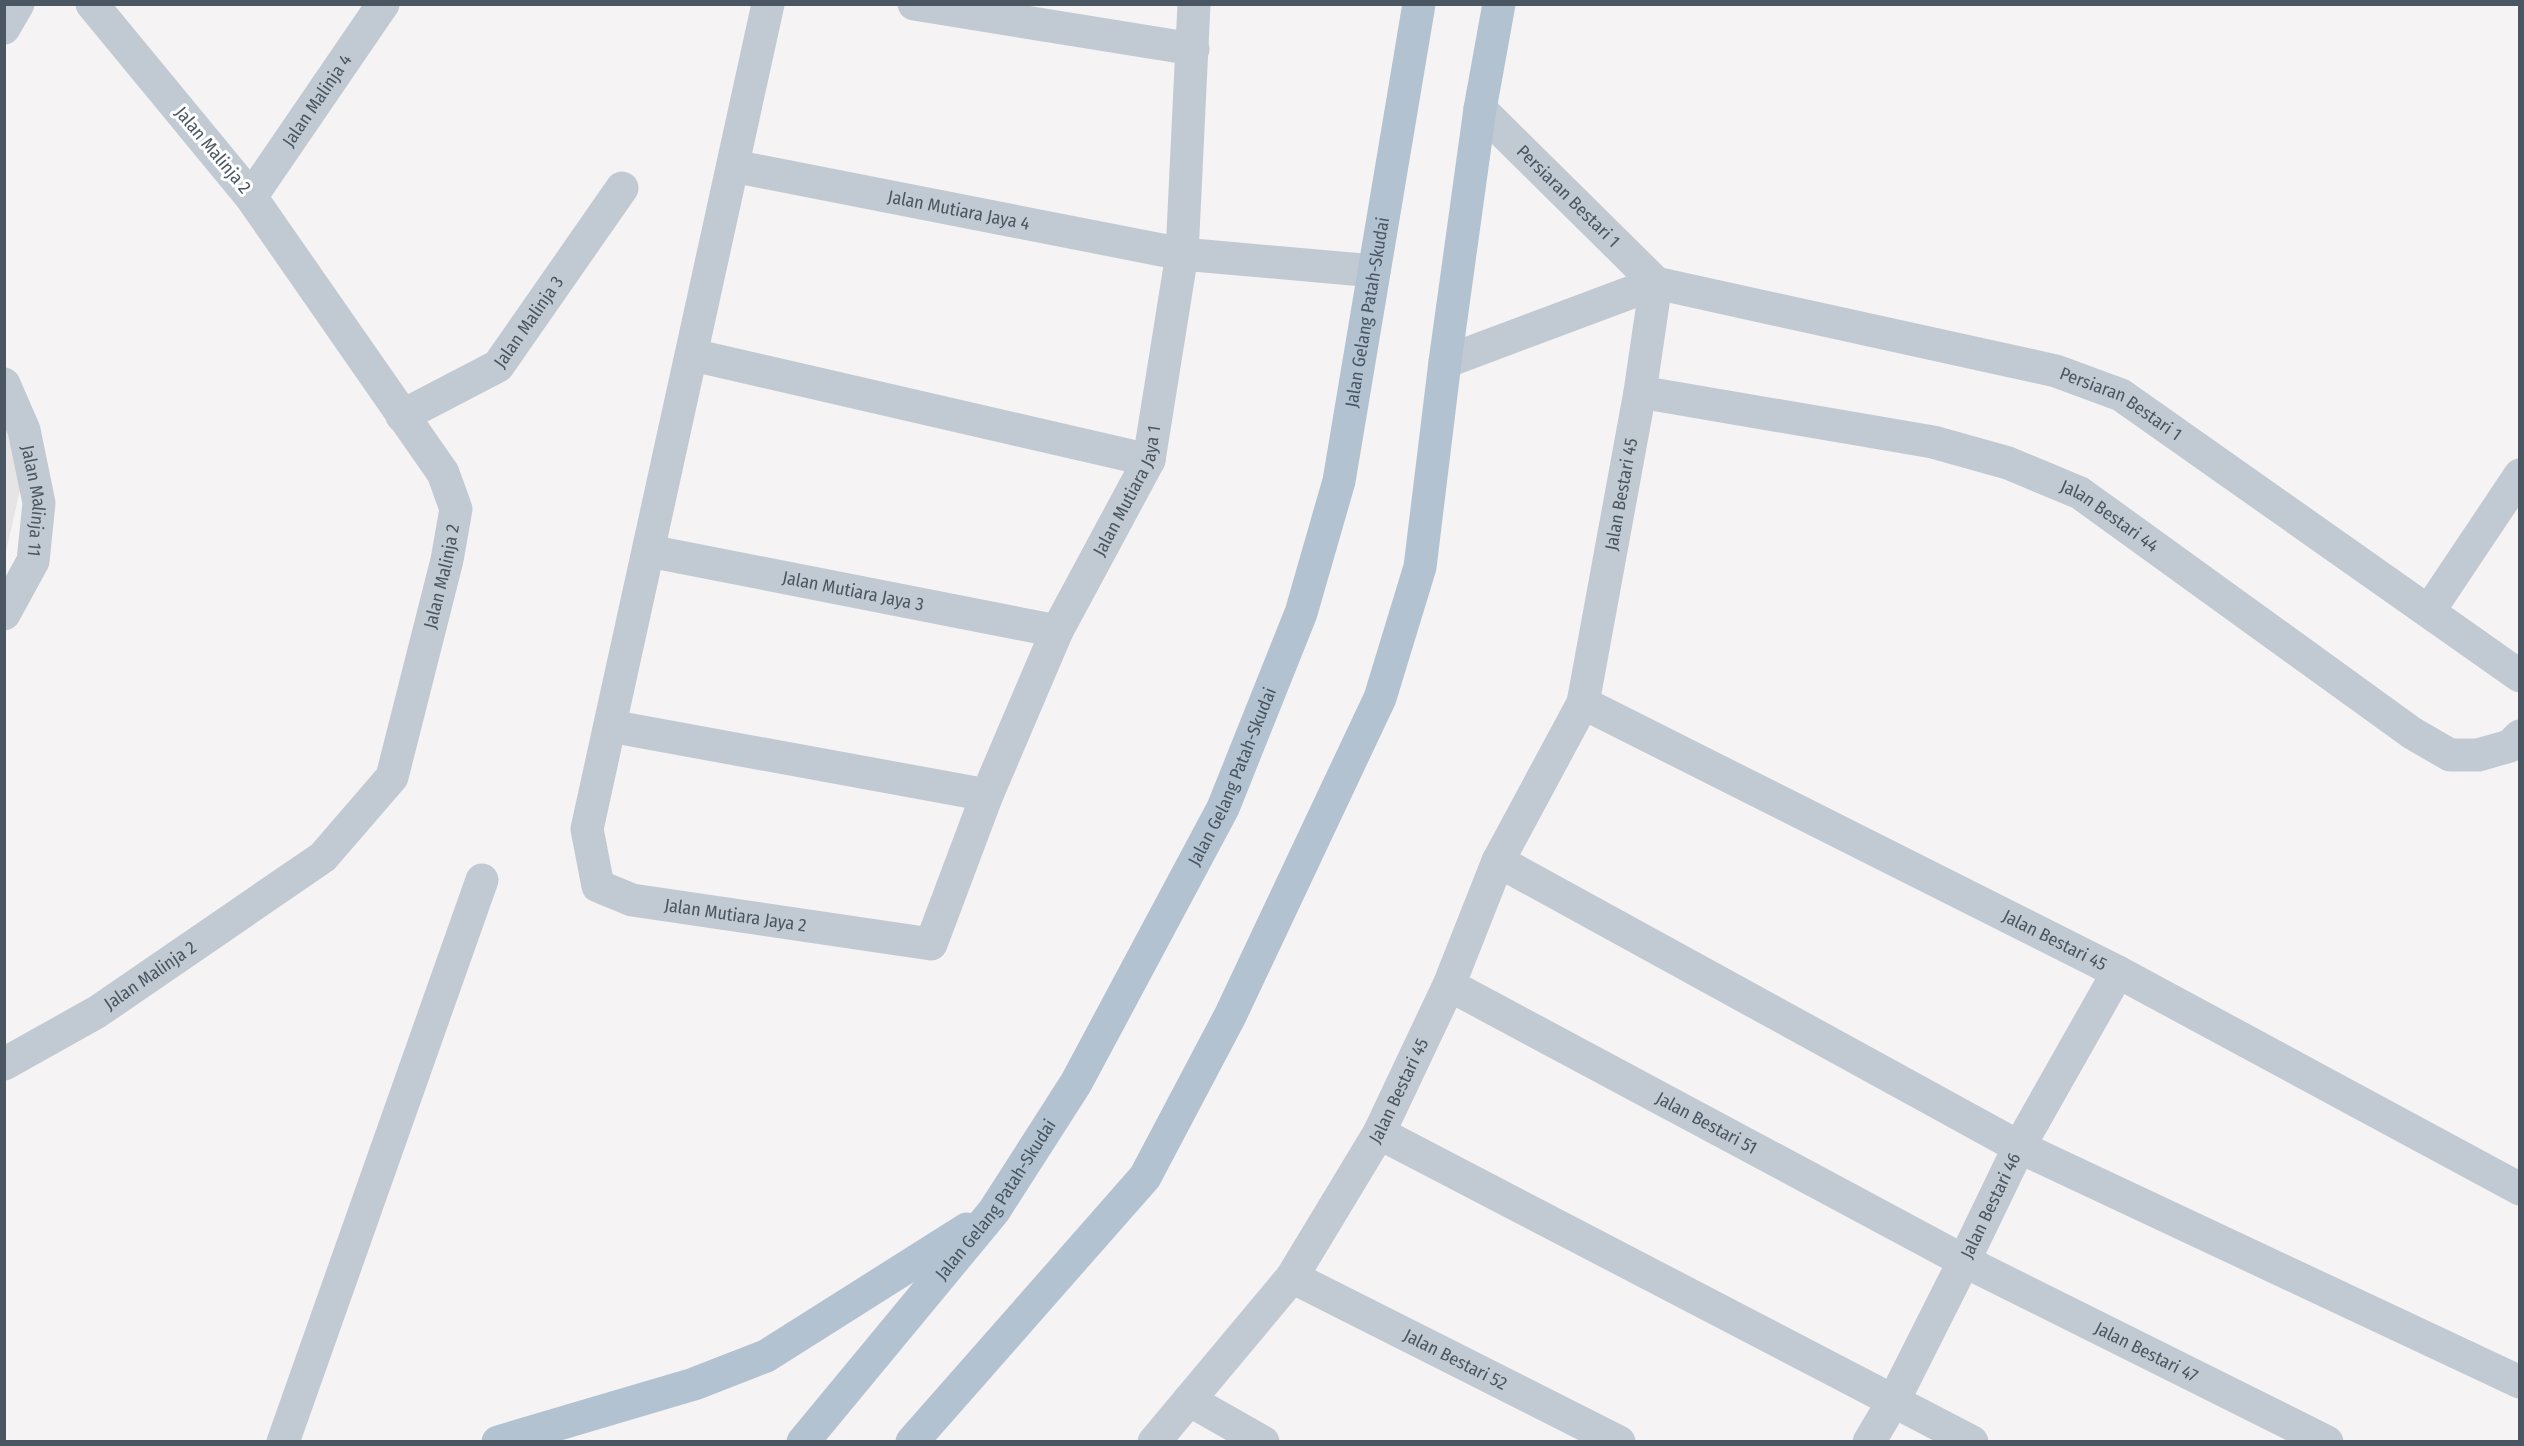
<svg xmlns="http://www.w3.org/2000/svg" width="2524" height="1446" viewBox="0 0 2524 1446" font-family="'Fira Sans Condensed',sans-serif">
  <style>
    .education { fill: #e6e4e5 }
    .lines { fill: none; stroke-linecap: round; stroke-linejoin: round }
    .minor { stroke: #c1cad2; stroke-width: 33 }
    .major { stroke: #b3c2d1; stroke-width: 33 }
    .labels { text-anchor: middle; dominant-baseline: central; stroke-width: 6; stroke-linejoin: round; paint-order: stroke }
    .street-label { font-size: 18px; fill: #4a5661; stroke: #fff }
  </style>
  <rect width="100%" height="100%" fill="#f5f3f3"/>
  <path class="education" d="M5 427 28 455 5 556Z"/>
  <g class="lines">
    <g class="minor">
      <path id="s1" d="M768 4 587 829 598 886 632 900 931 944 987 795 1057 631 1149 460 1182 254 1194 4"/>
      <path d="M914 4 1193 49"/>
      <path d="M4 28 18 4"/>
      <path id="s2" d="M1480 109 1656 283 2056 371 2121 395 2520 676"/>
      <path id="s3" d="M733 166 1182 254 1374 271"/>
      <path id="s4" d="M251 197 383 4"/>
      <path d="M693 355 1149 460"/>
      <path d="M1445 362 1656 283"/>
      <path id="s5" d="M4 384 24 430 39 503 33 561 4 614"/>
      <path id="s6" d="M1640 392 1933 442 2008 463 2080 493 2412 733 2450 755H2478L2510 746 2520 736"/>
      <path id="s7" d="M402 416 498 366 622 188"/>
      <path id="s8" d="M649 551 1057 631"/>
      <path d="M2429 611 2520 475"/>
      <path id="s9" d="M1583 703 2118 972 2520 1189"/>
      <path d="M610 726 987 795"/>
      <path d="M1498 861 2019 1147 2520 1382"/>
      <path id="s10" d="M1449 985 1964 1261 2327 1442"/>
      <path id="s11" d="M4 1064 97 1012 323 857 392 777 447 560 456 509 443 473 251 197 92 4"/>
      <path d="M1379 1133 1972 1442"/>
      <path id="s12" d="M1292 1277 1619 1442"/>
      <path d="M1189 1400 1263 1442"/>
      <path d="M283 1442 482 880"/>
      <path id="s13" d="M1154 1442 1292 1277 1379 1133 1449 985 1498 861 1583 703 1640 392 1656 283"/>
      <path id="s14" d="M1869 1442 1894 1400 1964 1261 2019 1147 2118 972"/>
    </g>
    <g class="major">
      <path d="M498 1442 694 1384 766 1356 967 1229"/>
      <path id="s15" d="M803 1442 994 1211 1076 1083 1223 808 1301 613 1339 481 1419 4"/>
      <path d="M912 1442 1145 1177 1230 1016 1380 698 1420 567 1445 362 1480 109 1499 4"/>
    </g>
  </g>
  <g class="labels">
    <g class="street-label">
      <text stroke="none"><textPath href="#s4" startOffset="117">Jalan Malinja 4</textPath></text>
      <text transform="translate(213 150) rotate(50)">Jalan Malinja 2</text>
      <text stroke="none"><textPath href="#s2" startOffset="124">Persiaran Bestari 1</textPath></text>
      <text stroke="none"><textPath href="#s3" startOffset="230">Jalan Mutiara Jaya 4</textPath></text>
      <text stroke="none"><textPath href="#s15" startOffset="1282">Jalan Gelang Patah-Skudai</textPath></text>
      <text stroke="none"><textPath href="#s7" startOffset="162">Jalan Malinja 3</textPath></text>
      <text stroke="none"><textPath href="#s2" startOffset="730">Persiaran Bestari 1</textPath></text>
      <text stroke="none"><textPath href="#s1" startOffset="1737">Jalan Mutiara Jaya 1</textPath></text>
      <text stroke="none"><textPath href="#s13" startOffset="1072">Jalan Bestari 45</textPath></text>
      <text stroke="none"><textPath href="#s5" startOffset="122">Jalan Malinja 11</textPath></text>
      <text stroke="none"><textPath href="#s6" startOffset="490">Jalan Bestari 44</textPath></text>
      <text stroke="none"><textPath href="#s11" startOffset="693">Jalan Malinja 2</textPath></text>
      <text stroke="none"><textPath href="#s8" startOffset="208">Jalan Mutiara Jaya 3</textPath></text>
      <text stroke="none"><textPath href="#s15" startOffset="796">Jalan Gelang Patah-Skudai</textPath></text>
      <text stroke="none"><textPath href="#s1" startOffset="1044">Jalan Mutiara Jaya 2</textPath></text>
      <text stroke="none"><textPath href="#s9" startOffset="528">Jalan Bestari 45</textPath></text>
      <text stroke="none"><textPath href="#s11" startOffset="171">Jalan Malinja 2</textPath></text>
      <text stroke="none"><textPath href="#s13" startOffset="430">Jalan Bestari 45</textPath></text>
      <text stroke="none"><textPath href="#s10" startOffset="292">Jalan Bestari 51</textPath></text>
      <text stroke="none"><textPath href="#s15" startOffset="310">Jalan Gelang Patah-Skudai</textPath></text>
      <text stroke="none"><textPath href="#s14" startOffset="266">Jalan Bestari 46</textPath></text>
      <text stroke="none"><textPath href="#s10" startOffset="788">Jalan Bestari 47</textPath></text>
      <text stroke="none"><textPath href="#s12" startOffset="183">Jalan Bestari 52</textPath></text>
    </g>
  </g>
  <rect width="2524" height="1446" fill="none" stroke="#4a5661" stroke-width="12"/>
</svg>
